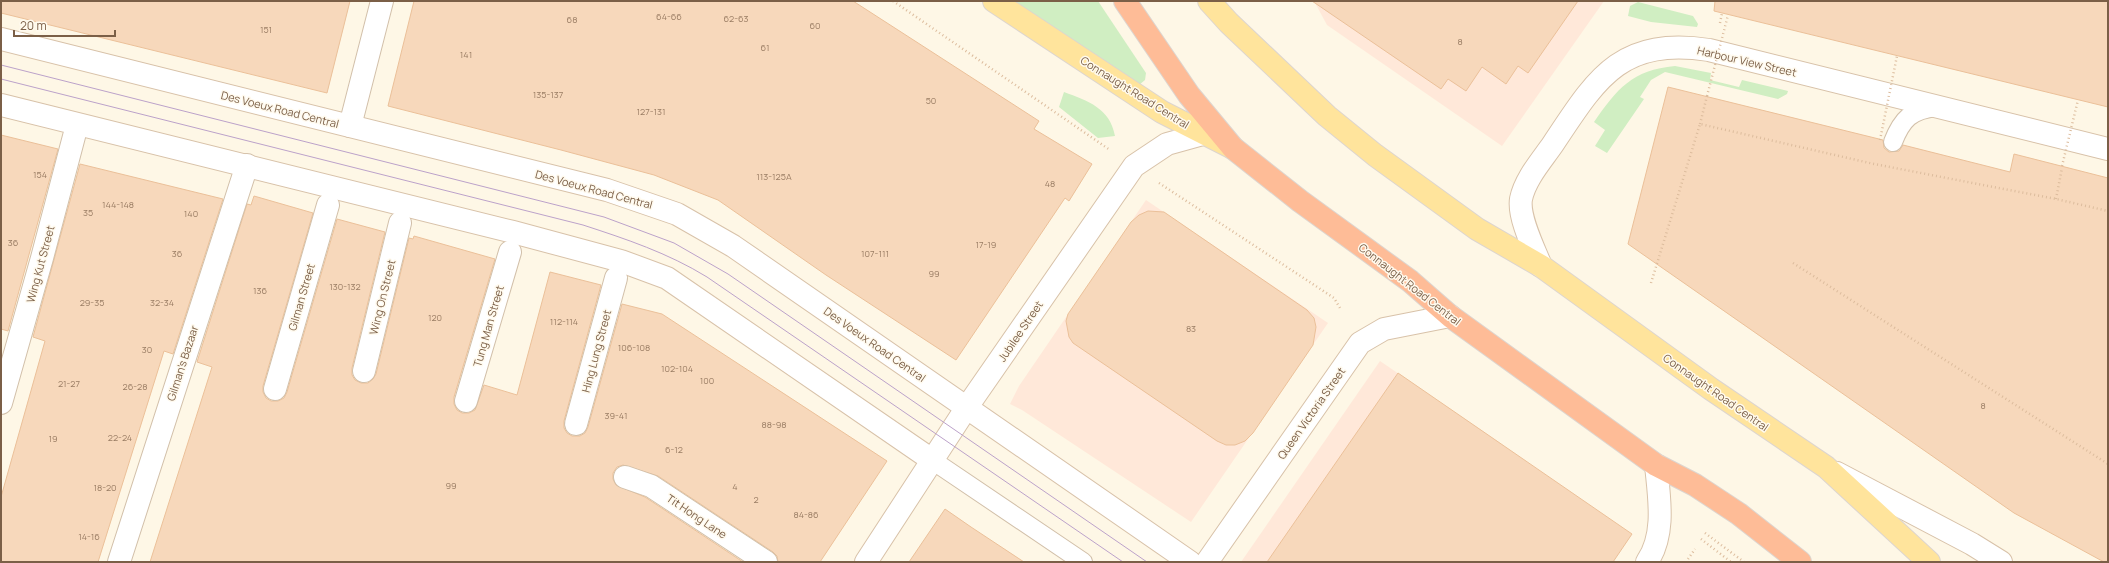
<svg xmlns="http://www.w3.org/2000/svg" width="2109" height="563" viewBox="0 0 2109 563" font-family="Manrope,sans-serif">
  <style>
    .commercial { fill: #ffe8d9 }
    .green { fill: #d0eec2 }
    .building { fill: #f7d8bb; stroke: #ebc099 }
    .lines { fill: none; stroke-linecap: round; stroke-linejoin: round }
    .lane-casing { stroke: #d2c0aa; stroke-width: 20 }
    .street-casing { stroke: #d2c0aa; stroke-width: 24 }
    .secondary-casing { stroke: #d8c2a9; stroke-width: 24 }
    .primary-casing { stroke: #ddd5cf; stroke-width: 24 }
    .highway-casing { stroke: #ddd5cf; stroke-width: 24 }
    .path { stroke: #dcbc9d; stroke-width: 2.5; stroke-dasharray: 1 3; stroke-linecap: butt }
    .lane { stroke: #fff; stroke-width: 18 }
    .street { stroke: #fff; stroke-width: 22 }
    .secondary { stroke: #fff; stroke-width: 22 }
    .primary { stroke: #ffe49c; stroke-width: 22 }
    .highway { stroke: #febc97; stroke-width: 22 }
    .tram { stroke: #bca2ca; stroke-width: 1 }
    .path-bridge { stroke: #dcbc9d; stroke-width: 2.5; stroke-dasharray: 1 3; stroke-linecap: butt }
    .labels { text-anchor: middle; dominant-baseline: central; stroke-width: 3; stroke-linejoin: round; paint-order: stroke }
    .number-label { font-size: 9px; fill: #9a7d64 }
    .street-label { font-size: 11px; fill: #7b5f47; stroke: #fffaee }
  </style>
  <rect width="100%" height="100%" fill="#fef7e6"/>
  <g class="commercial">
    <path d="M1314 1H1604L1502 146 1327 25Z"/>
    <path d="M1146 200 1328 323 1191 522 1022 410 1010 404 1019 386Z"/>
    <path d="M1380 361 1503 445 1422 562H1241Z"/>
  </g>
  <g class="green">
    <path d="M1013 1H1098L1146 73 1145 80 1139 85Z"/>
    <path d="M1638 2 1693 16 1698 24 1697 27 1651 22 1628 16 1630 6Z"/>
    <path d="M1675 66 1711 73 1710 80 1739 87 1742 80 1788 91 1787 94 1778 99 1665 72 1651 80 1640 97 1644 99 1607 153 1595 146 1605 130 1594 122C1617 89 1632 70 1675 66Z"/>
    <path d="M1064 92C1088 101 1110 108 1115 136L1098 138 1059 107Z"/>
  </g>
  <g class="building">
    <path d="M1 1H350L327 93 1 13Z"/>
    <path d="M414 1H853L1039 121 1034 129 1092 164 1069 201 1065 198 956 360 826 275 718 200 654 175 561 150 388 106Z"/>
    <path d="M1312 1H1578L1528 73 1518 66 1506 84 1482 67 1466 91 1448 79 1441 89Z"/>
    <path d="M1715 1H2108V107L1714 11Z"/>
    <path d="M1668 87 1883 140 1884 148 1889 152 1899 151 1903 145 2010 172 2014 154 2108 178V562H2104L2014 513 1628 244Z"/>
    <path d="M1 135 58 149 8 331 1 329Z"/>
    <path d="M80 164 223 199 173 354 164 351 98 562H1V497L45 341 33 337Z"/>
    <path d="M254 196 313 213 263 386V392L266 398 271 401H278L284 398 287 392 337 219 385 232 352 368V375L355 380 361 383H368L373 379 376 374 409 238 413 239 414 236 495 259 454 397V404L457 410 462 413H469L475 410 484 385 517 395 550 272 601 285 564 421V428L567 433 572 436H580L585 433 588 427 622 304 662 314 887 461 820 562H778L777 556 773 552 658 476 623 465 617 467 613 473V479L616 485 645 497 743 562H150L212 367 197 362 247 204 251 205Z"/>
    <path d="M1148 211 1164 212 1307 310 1314 318 1316 327 1313 345 1253 433 1245 441 1235 445H1226L1217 441 1073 343 1069 337 1066 321 1068 314 1131 222 1139 215Z"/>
    <path d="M1398 373 1632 534 1613 562H1267Z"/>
    <path d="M945 509 971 527 1024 562H909Z"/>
  </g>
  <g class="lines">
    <g class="lane-casing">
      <g id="lane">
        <path d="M1893 142C1902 119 1911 110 1936 107"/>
        <path d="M932 460 1083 562"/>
      </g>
    </g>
    <g class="street-casing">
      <g id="street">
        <path d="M350 126 382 1"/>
        <path d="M364 371 400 223"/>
        <path d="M275 389 328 205"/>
        <path d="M466 401 510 252"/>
        <path d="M1 403 42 258 77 125"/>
        <path d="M576 424 616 278"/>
        <path d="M625 477 651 486 766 562"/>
        <path d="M119 562 247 165"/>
      </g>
    </g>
    <g class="secondary-casing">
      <g id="secondary">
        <path d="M1 39 607 190 677 214 733 246 1190 562"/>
        <path d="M1 105 513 232 621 261 667 278 932 460"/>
        <path d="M1541 266C1534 249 1518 217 1521 199 1525 179 1542 160 1553 144 1597 78 1620 37 1709 50L2108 149"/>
        <path d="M1837 473 1972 544 2001 562"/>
        <path d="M866 562 967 407 1134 166 1167 144 1203 134"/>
        <path d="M1207 562 1360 343 1384 329 1450 316"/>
        <path d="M1647 562C1666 534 1659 497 1656 465"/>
      </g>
    </g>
    <g class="primary-casing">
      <g id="primary">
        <path d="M994 1 1162 112 1233 148"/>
        <path d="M1209 1 1229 23 1327 116 1375 155 1477 229 1541 266 1711 389 1826 467 1929 562"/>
      </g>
    </g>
    <g class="highway-casing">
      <path id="highway" d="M1125 1 1189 95 1233 148 1300 201 1410 281 1450 316 1656 465 1695 485 1739 514 1800 562"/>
    </g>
    <g class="path">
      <path d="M893 1 1110 150"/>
      <path d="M1720 23 1722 13"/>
      <path d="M1700 124 1707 96"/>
      <path d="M1159 183 1334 298 1340 308"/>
      <path d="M2056 199 2062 168"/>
      <path d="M1793 263 2108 464"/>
      <path d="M1705 533 1744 562"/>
      <path d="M1701 539 1731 562"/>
      <path d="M1688 559 1695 549"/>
    </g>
    <use href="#lane" class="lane"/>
    <use href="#street" class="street"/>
    <use href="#secondary" class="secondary"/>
    <use href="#primary" class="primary"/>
    <use href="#highway" class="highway"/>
    <g class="tram">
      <path d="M1 65 604 217 674 243 728 274 1147 562"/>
      <path d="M1 79 583 225C626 239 668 253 707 277L1123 562"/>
    </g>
    <g class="path-bridge">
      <path d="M1707 96 1728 15"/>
      <path d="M1880 140 1897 56"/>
      <path d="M2062 166 2078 100"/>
      <path d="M1651 283 1700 124 1874 164 2056 199 2108 211"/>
    </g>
  </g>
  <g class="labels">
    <g class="number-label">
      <text x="669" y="16">64-66</text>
      <text x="736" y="18">62-63</text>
      <text x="572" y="19">68</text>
      <text x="815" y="25">60</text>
      <text x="266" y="29">151</text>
      <text x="1460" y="41">8</text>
      <text x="765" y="47">61</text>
      <text x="466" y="54">141</text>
      <text x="548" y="94">135-137</text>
      <text x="931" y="100">50</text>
      <text x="651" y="111">127-131</text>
      <text x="40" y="174">154</text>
      <text x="774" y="176">113-125A</text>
      <text x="1050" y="183">48</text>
      <text x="118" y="204">144-148</text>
      <text x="88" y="212">35</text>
      <text x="191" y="213">140</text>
      <text x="13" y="242">36</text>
      <text x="986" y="244">17-19</text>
      <text x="177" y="253">36</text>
      <text x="875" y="253">107-111</text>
      <text x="934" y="273">99</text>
      <text x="345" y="286">130-132</text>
      <text x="260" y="290">136</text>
      <text x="92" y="302">29-35</text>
      <text x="162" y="302">32-34</text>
      <text x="435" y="317">120</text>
      <text x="564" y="321">112-114</text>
      <text x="1191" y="328">83</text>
      <text x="634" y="347">106-108</text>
      <text x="147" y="349">30</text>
      <text x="677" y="368">102-104</text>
      <text x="707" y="380">100</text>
      <text x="69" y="383">21-27</text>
      <text x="135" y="386">26-28</text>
      <text x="1983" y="405">8</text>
      <text x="616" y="415">39-41</text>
      <text x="774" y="424">88-98</text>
      <text x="120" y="437">22-24</text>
      <text x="53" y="438">19</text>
      <text x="674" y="449">6-12</text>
      <text x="451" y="485">99</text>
      <text x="735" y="486">4</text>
      <text x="105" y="487">18-20</text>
      <text x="756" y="499">2</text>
      <text x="806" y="514">84-86</text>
      <text x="89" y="536">14-16</text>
    </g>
    <g class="street-label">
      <text transform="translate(1747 61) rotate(13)">Harbour View Street</text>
      <text transform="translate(1135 92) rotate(32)">Connaught Road Central</text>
      <text transform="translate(280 109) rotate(14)">Des Voeux Road Central</text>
      <text transform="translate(594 189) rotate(15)">Des Voeux Road Central</text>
      <text transform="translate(40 264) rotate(-75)">Wing Kut Street</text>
      <text transform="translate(1410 284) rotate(38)">Connaught Road Central</text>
      <text transform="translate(301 297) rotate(-74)">Gilman Street</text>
      <text transform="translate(382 297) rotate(-76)">Wing On Street</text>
      <text transform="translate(488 326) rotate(-74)">Tung Man Street</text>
      <text transform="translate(1020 331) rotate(-56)">Jubilee Street</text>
      <text transform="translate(875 344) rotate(35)">Des Voeux Road Central</text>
      <text transform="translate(596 351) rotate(-75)">Hing Lung Street</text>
      <text transform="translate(182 363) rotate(-72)">Gilman's Bazaar</text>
      <text transform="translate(1716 392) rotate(35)">Connaught Road Central</text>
      <text transform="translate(1311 413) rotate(-55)">Queen Victoria Street</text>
      <text transform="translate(697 516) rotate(34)">Tit Hong Lane</text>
    </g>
  </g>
  <rect width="2109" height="563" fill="none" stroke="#7b5f47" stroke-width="4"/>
  <path d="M14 30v6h101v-6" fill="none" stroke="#7b5f47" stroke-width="2"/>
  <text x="20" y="30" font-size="12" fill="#7b5f47" stroke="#fffaee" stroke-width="3" paint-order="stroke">20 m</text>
</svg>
